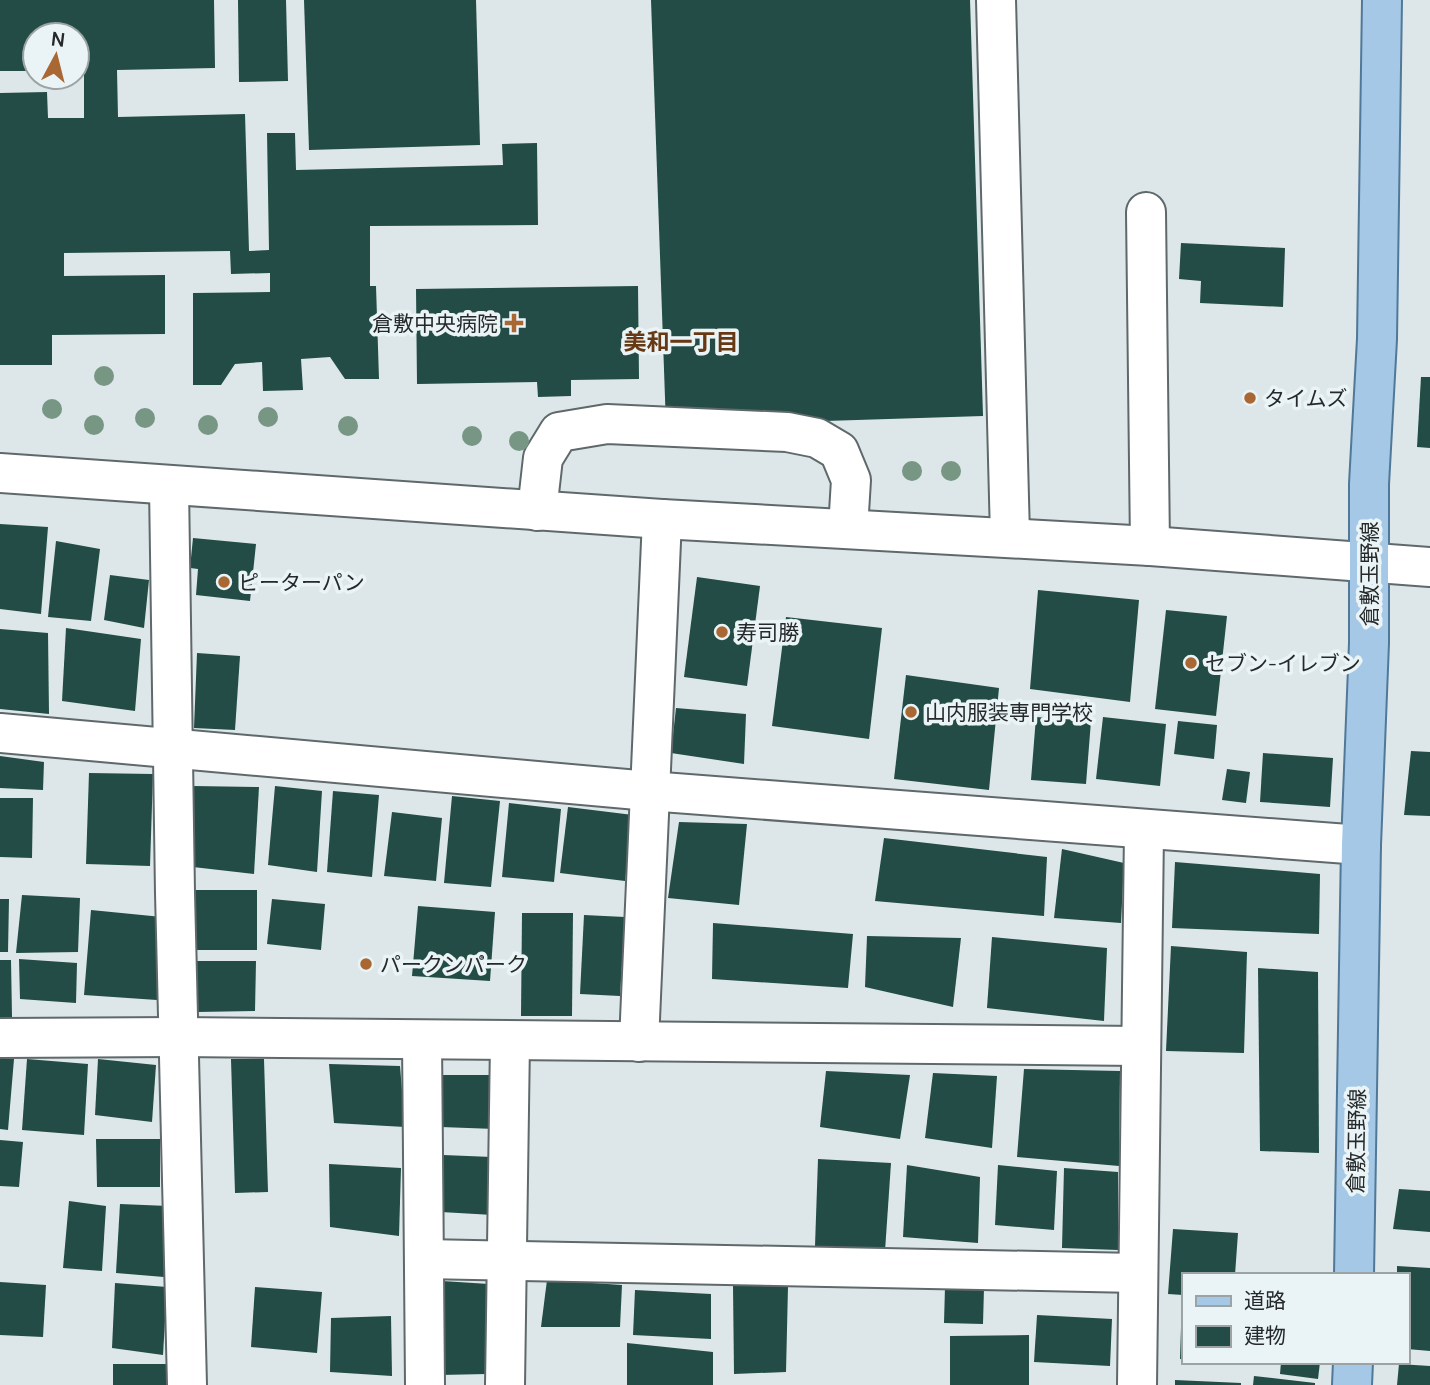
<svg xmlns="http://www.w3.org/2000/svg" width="1430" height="1385" viewBox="0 0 1430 1385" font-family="Manrope,'Noto Sans JP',sans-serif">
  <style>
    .building { fill: #224c45 }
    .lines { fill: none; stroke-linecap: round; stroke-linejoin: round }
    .minor-casing { stroke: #5f686a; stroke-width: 42 }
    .major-casing { stroke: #507899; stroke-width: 42 }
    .minor { stroke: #fff; stroke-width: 38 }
    .major { stroke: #a4c8e6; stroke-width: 38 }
    .tree { fill: #779684 }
    .poi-dot { fill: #a96833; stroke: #eaf4f7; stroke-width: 2.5 }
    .labels { text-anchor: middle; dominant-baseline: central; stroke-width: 7; stroke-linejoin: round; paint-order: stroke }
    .poi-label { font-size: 21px; fill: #25292a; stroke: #eaf4f7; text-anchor: start }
    .street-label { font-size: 21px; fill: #25292a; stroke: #eaf4f7 }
    .neighbourhood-label { font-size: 23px; font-weight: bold; fill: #663914; stroke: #eaf4f7 }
  </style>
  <rect width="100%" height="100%" fill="#dde7e9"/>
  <g class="building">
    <path d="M0 0H214L215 68 117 70 118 117 245 114 249 251 269 250 267 133H295L296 170 503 165 502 144 537 143 538 225 370 226V286H376L379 379H345L330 357 301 359 303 390 263 391 262 362 235 364 221 385H193V293L270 292V273L231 274 230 251 64 253V276L165 275V334L52 335V365H0V93L47 92 48 118H84V72L77 71V35H35V71H0Z"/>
    <path d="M238 0H286L288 81 239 82Z"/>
    <path d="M304 0H476L480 145 309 150Z"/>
    <path d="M651 0H970L983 416 666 426Z"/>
    <path d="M1181 243 1285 248 1283 307 1200 303 1201 281 1179 279Z"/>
    <path d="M638 286 639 379 571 380V396L538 397 537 382 417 384 416 289Z"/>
    <path d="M1421 377H1430V448L1417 447Z"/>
    <path d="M0 524 48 527 41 614 0 609Z"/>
    <path d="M193 538 256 544 250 601 196 595 198 569 190 568Z"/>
    <path d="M56 541 100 549 91 621 48 617Z"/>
    <path d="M110 575 149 580 144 628 104 620Z"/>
    <path d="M697 577 760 586 747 686 684 677Z"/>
    <path d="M1038 590 1139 600 1130 702 1030 689Z"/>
    <path d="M1166 610 1227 616 1216 716 1155 709Z"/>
    <path d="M786 617 882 628 869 739 772 726Z"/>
    <path d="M66 628 141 639 135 711 62 701Z"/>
    <path d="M0 629 48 633 49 714 0 709Z"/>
    <path d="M197 653 240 656 235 730 194 728Z"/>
    <path d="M906 675 999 688 989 790 894 779Z"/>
    <path d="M676 708 746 714 744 764 671 753Z"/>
    <path d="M1036 717 1091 721 1086 784 1031 780Z"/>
    <path d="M1103 717 1166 724 1160 786 1096 779Z"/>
    <path d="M1178 721 1217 725 1214 759 1174 754Z"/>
    <path d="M1411 751 1430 752V816L1404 815Z"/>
    <path d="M1263 753 1333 758 1330 807 1260 802Z"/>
    <path d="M0 756 44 762 43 790 0 788Z"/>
    <path d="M1227 769 1250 772 1246 803 1222 800Z"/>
    <path d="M89 773 153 774 150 866 86 864Z"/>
    <path d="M193 786 259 787 254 874 193 867Z"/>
    <path d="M275 786 322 791 317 872 268 865Z"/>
    <path d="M333 791 379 795 372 877 327 872Z"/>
    <path d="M452 796 500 801 491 887 444 883Z"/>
    <path d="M0 798H33L32 858 0 857Z"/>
    <path d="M509 803 561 809 554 882 502 877Z"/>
    <path d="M568 807 633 815 625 881 560 873Z"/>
    <path d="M392 812 442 818 436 881 384 876Z"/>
    <path d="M679 822 747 824 739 905 668 898Z"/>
    <path d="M884 838 1047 857 1044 916 875 901Z"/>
    <path d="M1062 849 1124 863 1121 923 1054 918Z"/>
    <path d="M1175 862 1320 874 1319 934 1172 928Z"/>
    <rect x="194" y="890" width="63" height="60"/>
    <path d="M22 895 80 898 78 952 16 953Z"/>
    <path d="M0 899H9L8 952H0Z"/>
    <path d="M272 899 325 904 321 950 267 944Z"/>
    <path d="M418 906 495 912 490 981 412 976Z"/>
    <path d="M91 910 162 917 157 1000 84 995Z"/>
    <path d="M522 913H573L572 1016H521Z"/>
    <path d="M584 915 625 917 620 996 580 994Z"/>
    <path d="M713 923 853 934 848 988 712 979Z"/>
    <path d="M867 936 961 938 953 1007 865 987Z"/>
    <path d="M992 937 1107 948 1104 1021 987 1008Z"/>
    <path d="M1171 946 1247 952 1244 1053 1166 1051Z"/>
    <path d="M19 959 77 963 76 1003 20 999Z"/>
    <path d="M0 960H11L12 1017H0Z"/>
    <path d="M197 961H256L255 1011 197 1012Z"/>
    <path d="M1258 968 1318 972 1319 1153 1260 1151Z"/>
    <path d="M0 1059H14L8 1130 0 1129Z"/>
    <path d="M27 1059 88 1064 84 1135 22 1130Z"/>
    <path d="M98 1059 156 1065 152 1122 95 1115Z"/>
    <path d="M231 1059H264L268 1192 235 1193Z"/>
    <path d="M329 1064 400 1066 405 1127 334 1123Z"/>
    <path d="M1024 1069 1120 1071 1119 1166 1017 1157Z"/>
    <path d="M826 1071 910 1075 900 1139 820 1127Z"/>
    <path d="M933 1073 997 1076 992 1148 925 1138Z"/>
    <path d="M442 1075H494L495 1129 441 1127Z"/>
    <path d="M96 1139H160V1187H97Z"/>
    <path d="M0 1140 23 1142 19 1187 0 1186Z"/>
    <path d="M443 1155 492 1157 493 1215 441 1212Z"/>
    <path d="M818 1159 891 1163 885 1251 815 1246Z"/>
    <path d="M329 1164 401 1168 399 1236 330 1227Z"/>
    <path d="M907 1165 980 1177 978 1243 903 1237Z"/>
    <path d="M998 1165 1057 1171 1054 1230 995 1225Z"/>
    <path d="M1064 1168 1118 1172V1250L1062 1248Z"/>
    <path d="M1399 1189 1430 1191V1232L1393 1229Z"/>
    <path d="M69 1201 106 1206 102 1271 63 1268Z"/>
    <path d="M120 1204 168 1206 164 1277 116 1273Z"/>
    <path d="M1173 1229 1238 1233 1235 1275H1183V1295L1168 1294Z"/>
    <path d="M1397 1266 1430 1268V1351L1407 1349V1275H1397Z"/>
    <path d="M547 1280 622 1285 620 1327H541Z"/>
    <path d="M442 1281 489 1284 487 1374 440 1375Z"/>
    <path d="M0 1282 46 1285 43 1337 0 1335Z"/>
    <path d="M115 1283 167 1287 163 1355 112 1348Z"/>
    <path d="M733 1286H788L786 1372 734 1374Z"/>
    <path d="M255 1287 322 1292 317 1353 251 1347Z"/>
    <path d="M945 1287 984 1288 983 1324 944 1323Z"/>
    <path d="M635 1290 711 1294V1339L633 1335Z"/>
    <path d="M1037 1315 1112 1319 1110 1366 1034 1362Z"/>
    <path d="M391 1316 392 1376 330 1372 331 1318Z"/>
    <path d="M1181 1328H1183V1359H1180Z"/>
    <path d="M1029 1335V1385H950V1336Z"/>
    <path d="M627 1343 713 1352V1385H627Z"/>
    <path d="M1281 1362H1320L1318 1379 1280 1374Z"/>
    <rect x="113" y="1364" width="53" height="21"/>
    <path d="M1399 1364 1430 1366V1385H1397Z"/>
    <path d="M1254 1376 1315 1383V1385H1253Z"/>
    <path d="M1175 1380 1241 1383V1385H1175Z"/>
  </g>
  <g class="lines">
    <g class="minor-casing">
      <g id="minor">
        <path d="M996 0 1010 536"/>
        <path d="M1146 212 1150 546"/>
        <path d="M0 473 662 519 1150 546 1430 567"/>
        <path d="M169 486 175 893 187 1385"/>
        <path d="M537 511 543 458 559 432 607 424 787 432 817 438 839 451 851 480 848 529"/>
        <path d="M0 733 649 791 1361 845"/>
        <path d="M0 1038 178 1037 1139 1046"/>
        <path d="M422 1040 425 1385"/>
        <path d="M639 1042 662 519"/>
        <path d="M425 1259 1137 1273"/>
        <path d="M505 1385 510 1041"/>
        <path d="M1137 1385 1144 831"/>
      </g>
    </g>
    <g class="major-casing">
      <g id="major">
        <path d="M1354 1275 1361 845 1369 643V484L1377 339 1382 0"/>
        <path d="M1352 1385 1353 1362"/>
      </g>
    </g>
    <use href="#minor" class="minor"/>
    <use href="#major" class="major"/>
  </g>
  <g class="tree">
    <circle cx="104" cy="376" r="10"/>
    <circle cx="52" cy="409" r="10"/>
    <circle cx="268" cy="417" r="10"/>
    <circle cx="145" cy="418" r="10"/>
    <circle cx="94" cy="425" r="10"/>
    <circle cx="208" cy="425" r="10"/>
    <circle cx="348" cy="426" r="10"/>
    <circle cx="472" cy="436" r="10"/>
    <circle cx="519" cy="441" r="10"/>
    <circle cx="912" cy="471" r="10"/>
    <circle cx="951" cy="471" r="10"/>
  </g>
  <g class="poi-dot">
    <path d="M510.5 312.5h7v7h7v7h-7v7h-7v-7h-7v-7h7z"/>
    <circle cx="1250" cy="398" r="7"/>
    <circle cx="224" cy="582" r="7"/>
    <circle cx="722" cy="632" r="7"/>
    <circle cx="1191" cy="663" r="7"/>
    <circle cx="911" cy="712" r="7"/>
    <circle cx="366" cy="964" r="7"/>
  </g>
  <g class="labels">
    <g class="poi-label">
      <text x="498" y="323" text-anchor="end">倉敷中央病院</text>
      <text x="1264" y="398">タイムズ</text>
      <text x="238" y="582">ピーターパン</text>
      <text x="736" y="632">寿司勝</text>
      <text x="1205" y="663">セブン-イレブン</text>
      <text x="925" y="712">山内服装専門学校</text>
      <text x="380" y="964">パークンパーク</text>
    </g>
    <g class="street-label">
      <text transform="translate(1369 574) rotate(-90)">倉敷玉野線</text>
      <text transform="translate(1356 1141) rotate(-89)">倉敷玉野線</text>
    </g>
    <g class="neighbourhood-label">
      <text x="681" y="341">美和一丁目</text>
    </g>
  </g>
  <rect x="1182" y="1273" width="228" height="91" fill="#eaf4f7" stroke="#9ba3a5" stroke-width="2"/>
  <rect x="1196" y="1296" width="35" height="10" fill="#a4c8e6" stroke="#9ba3a5" stroke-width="2"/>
  <text x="1244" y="1308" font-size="21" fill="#25292a">道路</text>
  <rect x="1196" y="1326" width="35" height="21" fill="#224c45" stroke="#9ba3a5" stroke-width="2"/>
  <text x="1244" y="1343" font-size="21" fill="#25292a">建物</text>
  <g transform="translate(56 56) rotate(7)"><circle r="33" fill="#eaf4f7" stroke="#9ba3a5" stroke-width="2"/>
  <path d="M0-5L12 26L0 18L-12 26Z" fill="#a96833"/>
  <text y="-10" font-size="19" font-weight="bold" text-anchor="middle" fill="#25292a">N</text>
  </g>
</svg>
